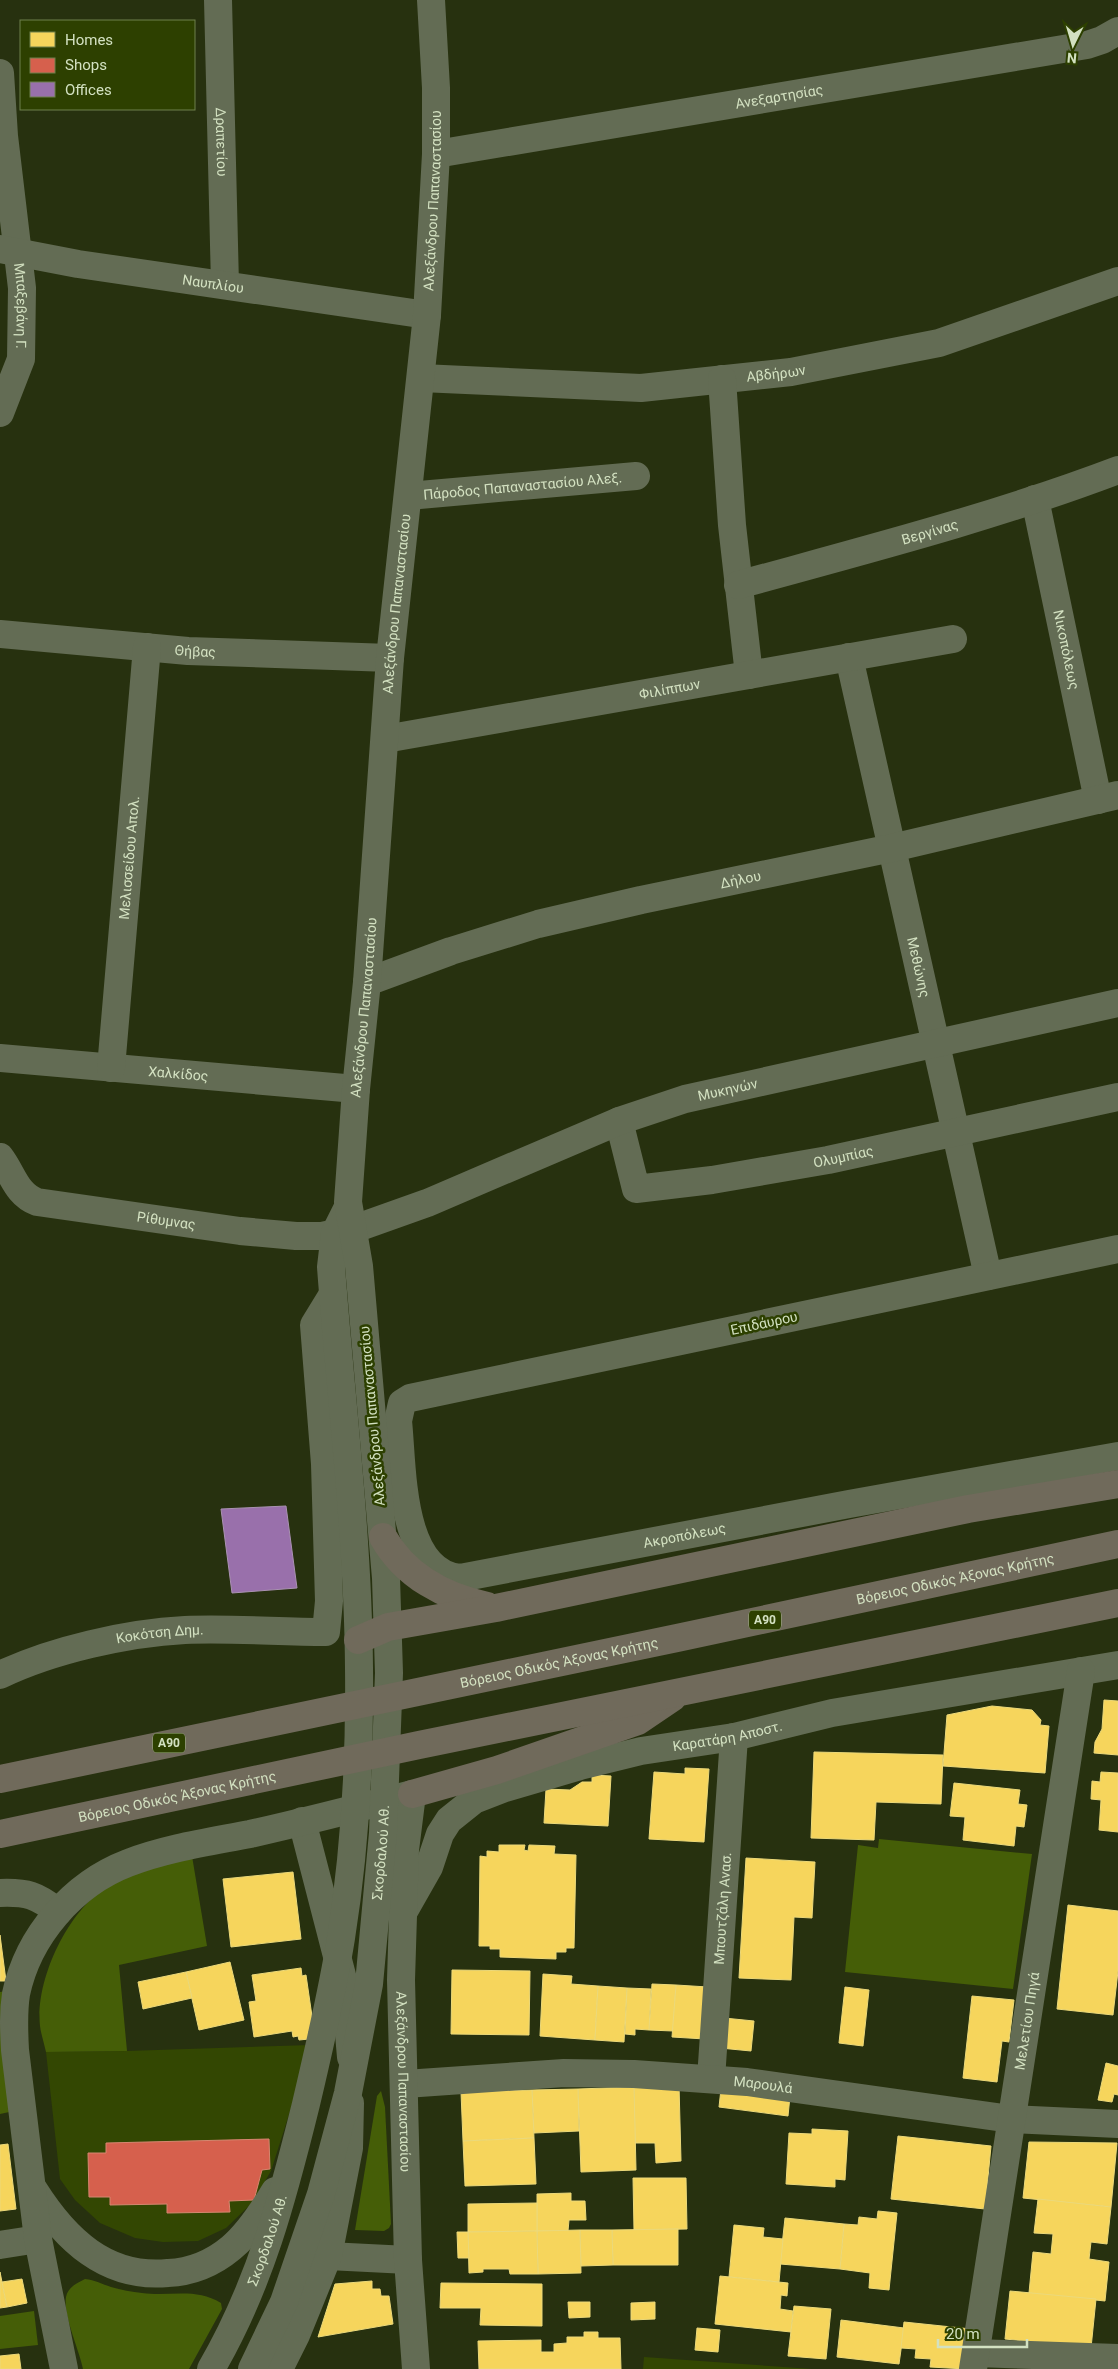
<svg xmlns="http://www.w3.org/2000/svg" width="1118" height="2369" viewBox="0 0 1118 2369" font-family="Roboto,sans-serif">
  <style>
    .built { fill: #334702 }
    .green { fill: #455e07 }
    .homes { fill: #f6d55c; stroke: #ecd97a }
    .shops { fill: #d6604d; stroke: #d58770 }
    .offices { fill: #9970ab; stroke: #aa92b2 }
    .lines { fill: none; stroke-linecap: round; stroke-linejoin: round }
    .street { stroke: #636c54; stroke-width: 28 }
    .secondary { stroke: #636c54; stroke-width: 28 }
    .highway { stroke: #706a5b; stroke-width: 28 }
    .labels { text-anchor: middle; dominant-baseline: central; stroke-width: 5; stroke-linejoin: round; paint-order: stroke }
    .shield { fill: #2d4000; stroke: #a1b187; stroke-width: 1 }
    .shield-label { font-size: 12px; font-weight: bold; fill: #d3e1c1 }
    .street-label { font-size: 14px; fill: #d3e1c1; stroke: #2d4000 }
  </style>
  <rect width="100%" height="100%" fill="#27310f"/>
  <g class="built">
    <path d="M311 2045 271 2171 252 2203 226 2228 198 2241 163 2242 135 2238 100 2223 75 2200 60 2179 46 2052 127 2051Z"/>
    <path d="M644 2357 812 2369H643Z"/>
  </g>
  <g class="green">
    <path d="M879 1839 1032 1854 1013 1989 845 1972 858 1845 878 1848Z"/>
    <path d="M192 1856 207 1946 119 1965 127 2051 46 2052C44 2043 41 2034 40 2026 35 1979 69 1908 110 1885 136 1871 164 1863 192 1856Z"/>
    <path d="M7 1991 14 2111 0 2114V1992Z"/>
    <path d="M381 2091 385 2107 391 2224 389 2228 384 2231 355 2230 377 2096Z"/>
    <path d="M85 2279C95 2280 102 2284 111 2287 121 2290 132 2292 142 2293 170 2297 195 2287 221 2303L222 2309 189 2369H83C79 2349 63 2316 66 2297 68 2287 77 2283 85 2279Z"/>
    <path d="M34 2311 38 2345 0 2349V2316Z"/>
  </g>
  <g class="homes">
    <path d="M1104 1700 1118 1701V1755L1094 1753 1095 1742 1102 1729Z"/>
    <path d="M992 1706 1032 1710 1041 1720 1040 1725 1049 1726 1045 1773 943 1766 947 1715Z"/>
    <path d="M814 1752 943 1755 941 1804 876 1802 874 1840 811 1838Z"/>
    <path d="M685 1768 709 1769 704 1842 649 1839 654 1772 685 1774Z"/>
    <path d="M1101 1772 1118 1773V1832L1099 1830 1101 1800 1091 1799 1092 1781 1100 1782Z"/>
    <path d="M592 1775 611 1776 608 1826 544 1823 546 1789 570 1790 582 1782H592Z"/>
    <path d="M954 1783 1020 1790 1018 1804 1027 1805 1024 1827 1016 1826 1014 1846 963 1840 965 1817 950 1816Z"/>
    <path d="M499 1845H525L524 1850 528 1851 529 1845 555 1846 554 1854 576 1855 574 1948H566V1952H556V1959L500 1957V1949H490V1946H479L480 1856 487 1857V1851L499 1852Z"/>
    <path d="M746 1858 815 1862 812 1918 794 1917 791 1980 739 1978Z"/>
    <path d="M293 1872 301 1939 231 1947 223 1879Z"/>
    <path d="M1068 1905 1118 1911V1971L1113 2015 1057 2009Z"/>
    <path d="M0 1935 6 1981H0Z"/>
    <path d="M230 1962 244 2020 199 2030 186 1972Z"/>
    <path d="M301 1968 302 1976 306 1975 314 2030 308 2031 309 2039 299 2040 298 2036 293 2037 292 2031 254 2037 249 2002 256 2001 252 1975Z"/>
    <path d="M452 1970 530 1971 529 2035 451 2034Z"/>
    <path d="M186 1972 192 1998 143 2009 138 1982Z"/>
    <path d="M543 1974 572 1976 571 1984 598 1986 595 2040 540 2036Z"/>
    <path d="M652 1984 676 1985 673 2031 649 2030Z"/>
    <path d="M676 1985 708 1987 705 2039 672 2037Z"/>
    <path d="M598 1986 627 1988 624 2042 595 2040Z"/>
    <path d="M845 1987 869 1990 863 2046 839 2043Z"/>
    <path d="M627 1988 651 1989 649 2030 635 2029V2035L625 2034Z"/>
    <path d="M972 1996 1014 2000 1009 2042 1002 2041 997 2082 963 2078Z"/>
    <path d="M724 2018 754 2021 751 2051 720 2048Z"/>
    <path d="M1106 2063 1118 2066V2095L1114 2094 1112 2102 1098 2100Z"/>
    <path d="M679 2085 681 2161 656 2163 655 2143H635L634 2087Z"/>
    <path d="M634 2087 636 2170 581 2172 578 2089Z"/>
    <path d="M578 2089 579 2131 534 2133 532 2090Z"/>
    <path d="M721 2089 790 2096 788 2116 719 2107Z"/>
    <path d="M532 2090 534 2138 463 2141 461 2092Z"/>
    <path d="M812 2129 848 2131 845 2180 835 2179V2187L786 2184 789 2133 812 2134Z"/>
    <path d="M898 2136 991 2146 985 2209 891 2199Z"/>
    <path d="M534 2138 536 2184 465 2186 463 2141Z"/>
    <path d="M1029 2142 1117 2143 1111 2207 1023 2198Z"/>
    <path d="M8 2144 16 2209 0 2211V2145Z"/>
    <path d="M633 2178H686L687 2229 634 2230Z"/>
    <path d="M571 2193V2201H585L586 2220H569L568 2231H537V2194Z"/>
    <path d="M1038 2199 1111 2207 1107 2244 1091 2242 1089 2259 1109 2262 1105 2301 1029 2293 1033 2252 1051 2254 1053 2234 1034 2233Z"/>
    <path d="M537 2203V2231L468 2232V2204Z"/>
    <path d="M878 2211 897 2213 889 2290 869 2288 870 2273 840 2269 844 2224 858 2225 859 2217 877 2219Z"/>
    <path d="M785 2218 844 2224 840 2269 780 2264Z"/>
    <path d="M734 2225 764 2228 763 2237 783 2239 779 2282 729 2277Z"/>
    <path d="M678 2229V2265H613L612 2230Z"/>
    <path d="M580 2230H612L613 2265 581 2266Z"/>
    <path d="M580 2230 581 2273 538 2274 537 2231Z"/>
    <path d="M537 2231 538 2274H510L509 2269H483V2272L469 2273 468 2232Z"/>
    <path d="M457 2232H468L469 2258H458Z"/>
    <path d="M0 2272 7 2307 0 2308Z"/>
    <path d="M720 2276 788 2283 787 2296 781 2295 780 2309 793 2311 791 2332 715 2324Z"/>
    <path d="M22 2279 27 2303 7 2307 2 2282Z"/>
    <path d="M372 2281V2289H380L381 2296H389L393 2324 318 2337 335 2284Z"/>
    <path d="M441 2283 542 2284V2326L480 2325 481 2308H440Z"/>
    <path d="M1010 2291 1096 2299 1091 2348 1005 2339Z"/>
    <path d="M568 2302H590V2317L569 2318Z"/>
    <path d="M655 2302V2319L631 2320V2303Z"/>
    <path d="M794 2306 831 2309 826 2359 788 2356Z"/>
    <path d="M841 2320 904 2328 899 2364 837 2357Z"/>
    <path d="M904 2322 971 2329 966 2369 930 2367 931 2359 915 2358 916 2349 901 2348Z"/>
    <path d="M697 2328 720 2330 718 2352 695 2350Z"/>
    <path d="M584 2332H598V2338H620L621 2369H479L478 2341 541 2340V2352H554V2344L567 2343V2337H584Z"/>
    <path d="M19 2354 21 2369H0V2356Z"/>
  </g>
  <path class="shops" d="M269 2139 270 2169 262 2170 254 2200 229 2201 230 2212 167 2213V2204L110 2205V2197H89L88 2153H106V2143Z"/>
  <path class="offices" d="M286 1506 297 1588 232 1593 221 1509Z"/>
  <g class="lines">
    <g class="street">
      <path id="s1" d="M218 0 225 285"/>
      <path id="s2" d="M0 73 4 136 22 288 21 359 0 413"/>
      <path id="s3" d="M436 154 1087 45 1102 40 1118 31"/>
      <path id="s4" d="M0 249 78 264 427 315"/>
      <path id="s5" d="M421 378 641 388 791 372 939 343 1118 281"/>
      <path d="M722 379 732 525 749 675"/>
      <path id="s6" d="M408 496 636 476"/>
      <path id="s7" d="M1035 499 1098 800"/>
      <path id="s8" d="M738 585C865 550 994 517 1118 470"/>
      <path id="s9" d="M0 634 188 651 390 658"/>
      <path id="s10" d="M849 657 988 1276"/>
      <path id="s11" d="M385 739 953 639"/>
      <path id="s12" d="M367 982 451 951 538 924 641 900 892 848 1118 795"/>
      <path id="s13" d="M0 1058 356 1089"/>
      <path id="s14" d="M111 1068 147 647"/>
      <path id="s15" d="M619 1121 636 1189 712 1180 828 1160 1118 1097"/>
      <path id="s16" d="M0 1157C13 1174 16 1194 37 1202L240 1231 296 1236H322L354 1229 427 1203 619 1121 685 1099 1118 1003"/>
      <path id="s17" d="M1118 1249 410 1398 402 1403 398 1421C403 1466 399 1572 460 1578L849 1504 1118 1456"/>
      <path id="s18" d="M0 1675C52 1650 127 1633 185 1630 232 1628 279 1632 326 1632L329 1601 325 1464 314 1325 333 1294"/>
      <path d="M302 1821 345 1987 351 2057"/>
      <path d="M0 1893C27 1892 37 1895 58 1912"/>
      <path id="s19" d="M404 1911 429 1867 440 1834 449 1820 474 1800 505 1788 580 1766 641 1751 734 1737 832 1713 1118 1665"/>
      <path id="s20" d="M711 2079 734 1737"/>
      <path id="s21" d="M405 2084 564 2073 634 2074 747 2082 1011 2119 1118 2124"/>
      <path d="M0 2245 38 2239"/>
      <path d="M328 2256 408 2260"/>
      <path d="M976 2353 1118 2358"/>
      <path d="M279 2369 296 2335 328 2256 349 2148 350 2103"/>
      <path id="s22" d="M973 2369 1081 1671"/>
    </g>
    <g class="secondary">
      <path d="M34 2190C65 2239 106 2279 168 2273 191 2272 213 2263 231 2248 249 2233 263 2211 275 2191"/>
      <path id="s23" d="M64 2369 38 2239 15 2050C14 2031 13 2013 16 1994 28 1936 73 1884 128 1863 167 1848 209 1842 250 1834 304 1822 358 1808 412 1794L405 1850 401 1980 408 2260 416 2369"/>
      <path id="s24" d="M211 2369C260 2285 283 2197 306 2104 319 2049 332 1994 341 1938 355 1850 360 1757 359 1668 358 1534 341 1401 331 1267L335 1233 348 1207"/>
      <path id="s25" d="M252 2369 284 2302 321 2194 348 2093 369 1984 383 1833 389 1673 386 1578 359 1266 348 1202 356 1089 367 982 390 658 427 315 436 154V88L431 0"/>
    </g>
    <g class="highway">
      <path d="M383 1537C405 1576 445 1597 487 1606"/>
      <path d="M358 1640 388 1627 496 1608 968 1509 1118 1484"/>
      <path id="s26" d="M0 1779 677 1638 1118 1544"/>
      <path d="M412 1794 497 1770 638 1721 672 1698"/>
      <path id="s27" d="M0 1834 419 1745 1118 1603"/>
    </g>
  </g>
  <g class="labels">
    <g class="shield">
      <rect x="749" y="1610.5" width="32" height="19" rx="4"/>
      <rect x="153" y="1733.5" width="32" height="19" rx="4"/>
    </g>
    <g class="shield-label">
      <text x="765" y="1620">Α90</text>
      <text x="169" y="1743">Α90</text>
    </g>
    <g class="street-label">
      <text stroke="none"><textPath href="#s3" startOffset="348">Ανεξαρτησίας</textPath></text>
      <text stroke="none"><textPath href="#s1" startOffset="142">Δραπετίου</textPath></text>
      <text stroke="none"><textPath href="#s25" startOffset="2194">Αλεξάνδρου Παπαναστασίου</textPath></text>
      <text stroke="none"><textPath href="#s4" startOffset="216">Ναυπλίου</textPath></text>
      <text stroke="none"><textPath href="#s2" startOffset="234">Μπαξεβάνη Γ.</textPath></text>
      <text stroke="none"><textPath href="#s5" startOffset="356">Αβδήρων</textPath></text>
      <text stroke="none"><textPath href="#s6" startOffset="115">Πάροδος Παπαναστασίου Αλεξ.</textPath></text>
      <text stroke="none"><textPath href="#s8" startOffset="199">Βεργίνας</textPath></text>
      <text stroke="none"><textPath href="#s25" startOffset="1789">Αλεξάνδρου Παπαναστασίου</textPath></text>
      <text stroke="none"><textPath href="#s7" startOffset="154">Νικοπόλεως</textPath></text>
      <text stroke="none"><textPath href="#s9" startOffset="196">Θήβας</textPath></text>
      <text stroke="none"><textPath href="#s11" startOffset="289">Φιλίππων</textPath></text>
      <text stroke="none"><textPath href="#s14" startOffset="211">Μελισσείδου Απολ.</textPath></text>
      <text stroke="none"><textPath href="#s12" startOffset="388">Δήλου</textPath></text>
      <text stroke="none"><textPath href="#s10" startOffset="318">Μεθώνης</textPath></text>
      <text stroke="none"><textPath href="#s25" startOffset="1384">Αλεξάνδρου Παπαναστασίου</textPath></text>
      <text stroke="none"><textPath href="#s13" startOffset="179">Χαλκίδος</textPath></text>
      <text stroke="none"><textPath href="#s16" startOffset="779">Μυκηνών</textPath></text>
      <text stroke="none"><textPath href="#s15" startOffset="280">Ολυμπίας</textPath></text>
      <text stroke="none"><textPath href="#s16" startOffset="190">Ρίθυμνας</textPath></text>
      <text transform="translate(764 1323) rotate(-12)">Επιδάυρου</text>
      <text transform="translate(372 1416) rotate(-95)">Αλεξάνδρου Παπαναστασίου</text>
      <text stroke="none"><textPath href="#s17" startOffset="1162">Ακροπόλεως</textPath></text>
      <text stroke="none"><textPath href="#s26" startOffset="976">Βόρειος Οδικός Άξονας Κρήτης</textPath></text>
      <text stroke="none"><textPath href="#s18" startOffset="166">Κοκότση Δημ.</textPath></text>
      <text stroke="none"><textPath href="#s26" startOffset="571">Βόρειος Οδικός Άξονας Κρήτης</textPath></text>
      <text stroke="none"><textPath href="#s19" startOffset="396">Καρατάρη Αποστ.</textPath></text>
      <text stroke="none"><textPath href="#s27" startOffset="181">Βόρειος Οδικός Άξονας Κρήτης</textPath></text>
      <text stroke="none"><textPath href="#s25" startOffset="536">Σκορδαλού Αθ.</textPath></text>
      <text stroke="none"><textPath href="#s20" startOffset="171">Μπουτζάλη Ανασ.</textPath></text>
      <text stroke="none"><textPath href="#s22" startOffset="352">Μελετίου Πηγά</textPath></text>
      <text stroke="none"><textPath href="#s23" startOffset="1139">Αλεξάνδρου Παπαναστασίου</textPath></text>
      <text stroke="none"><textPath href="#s21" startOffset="359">Μαρουλά</textPath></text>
      <text stroke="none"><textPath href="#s24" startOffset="141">Σκορδαλού Αθ.</textPath></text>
    </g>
  </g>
  <rect x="20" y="20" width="175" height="90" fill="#2d4000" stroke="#6f804d"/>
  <rect x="30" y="32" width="25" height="15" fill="#f6d55c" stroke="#6f804d"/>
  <text x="65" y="45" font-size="15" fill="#d3e1c1">Homes</text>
  <rect x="30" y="58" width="25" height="15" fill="#d6604d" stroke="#6f804d"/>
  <text x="65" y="70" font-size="15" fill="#d3e1c1">Shops</text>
  <rect x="30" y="82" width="25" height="15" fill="#9970ab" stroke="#6f804d"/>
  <text x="65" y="95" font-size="15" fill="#d3e1c1">Offices</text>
  <g transform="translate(1073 45) rotate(185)" stroke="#2d4000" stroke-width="4" paint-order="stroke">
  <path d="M0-4L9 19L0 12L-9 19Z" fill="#d3e1c1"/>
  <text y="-8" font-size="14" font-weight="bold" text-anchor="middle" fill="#d3e1c1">N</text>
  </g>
  <path d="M938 2339v8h89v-8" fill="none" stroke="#d3e1c1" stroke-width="2.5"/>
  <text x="946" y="2339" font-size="15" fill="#d3e1c1" stroke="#2d4000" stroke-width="4" paint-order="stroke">20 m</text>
</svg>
